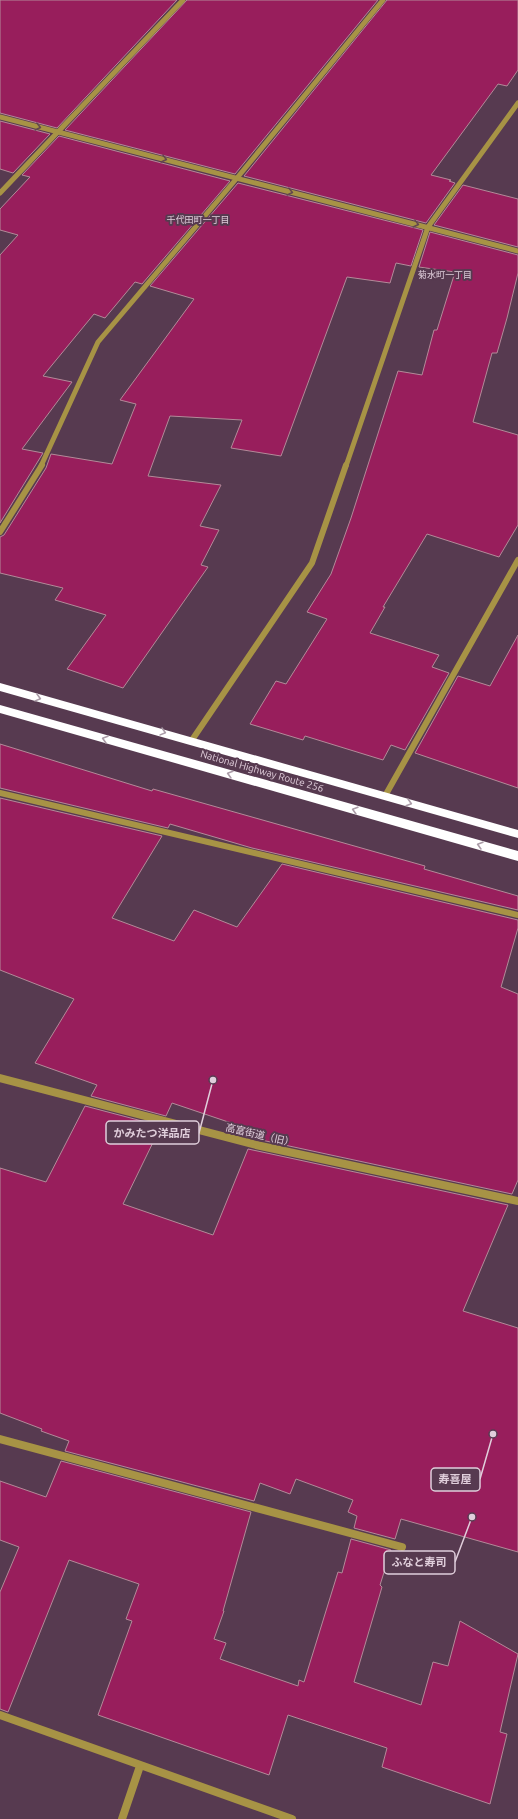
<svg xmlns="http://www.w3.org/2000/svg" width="518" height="1819" viewBox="0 0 518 1819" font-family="Ubuntu,'Noto Sans JP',sans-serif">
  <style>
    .building { fill: #981e5c; stroke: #b38a99 }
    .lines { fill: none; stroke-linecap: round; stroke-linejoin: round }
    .minor-far2 { stroke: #a79345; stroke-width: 5 }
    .minor-far1 { stroke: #a79345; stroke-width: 6 }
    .minor { stroke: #a79345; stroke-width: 8 }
    .highway { fill: #fff; fill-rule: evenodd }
    .oneway { stroke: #63474e }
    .oneway2 { stroke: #ab9ca8 }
    .labels { text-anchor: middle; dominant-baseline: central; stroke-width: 4; stroke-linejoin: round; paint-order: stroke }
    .far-neighbourhood-label { font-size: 9px; fill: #e0cedb; stroke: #573a50 }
    .street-label { font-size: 10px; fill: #e0cedb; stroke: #573a50 }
    .leader { fill: none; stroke: #e0cedb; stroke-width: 1.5 }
    .callout-dot { fill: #e0cedb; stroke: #573a50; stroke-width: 1.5 }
    .callout { fill: #573a50; stroke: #e0cedb; stroke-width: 1.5 }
    .callout-label { font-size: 11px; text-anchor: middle; font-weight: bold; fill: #e0cedb }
  </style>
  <rect width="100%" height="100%" fill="#573a50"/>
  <g class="building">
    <path d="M0 0H177L57 128 0 113Z"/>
    <path d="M187 0H378L235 174 65 130Z"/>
    <path d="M387 0H518V70L507 86 498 84 431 175 451 180 449 181 455 183 426 223 244 176Z"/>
    <path d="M0 121 50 134 13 173 0 169Z"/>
    <path d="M59 136 230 181 142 284 135 282 105 318 94 314 43 376 72 382 22 449 43 453 0 523V255L18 235 0 230V209L30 177 22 175Z"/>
    <path d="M238 183 423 230 411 266 396 263 390 283 347 277 281 456 231 448 242 420 170 416 148 476 221 485 200 526 219 530 201 565 208 567 123 688 67 669 106 615 55 600 63 588 0 573V537L4 535 46 468 51 454 112 464 136 404 120 400 194 299 150 286Z"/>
    <path d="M463 185 518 199V247L434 225Z"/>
    <path d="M430 232 518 255V273L507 318 497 353H492L473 422 518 435V525L499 557 427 534 383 607H385L370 633 439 655 432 667 449 673 405 750 391 745 383 760 305 736 303 740 250 724 276 681 286 684 327 619 307 612 331 574 351 518 398 371 422 375 434 330H437L455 272 419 267Z"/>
    <path d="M518 635V788L415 753 458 676 490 686Z"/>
    <path d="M0 744 152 791 153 789 425 866 424 869 518 896V910L252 848 170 824 168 828 0 788Z"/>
    <path d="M0 798 162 836 112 918 174 941 194 910 237 927 282 864 518 920V928L501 987 518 994V1180L512 1194 252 1138 255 1131 172 1103 166 1116 91 1096 97 1085 35 1063 74 999 0 970Z"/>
    <path d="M85 1106 161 1126 123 1204 213 1235 248 1149 508 1205 463 1311 518 1328V1552L401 1519 395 1539 354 1528 357 1516 348 1512 353 1500 296 1479 290 1494 260 1483 254 1501 65 1451 69 1441 41 1431 42 1429 0 1413V1168L46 1182Z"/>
    <path d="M61 1461 251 1512 223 1611H224L214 1639 226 1643 220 1659 298 1686 299 1680 304 1682 338 1572 342 1573 351 1539 391 1550 380 1585 382 1587 354 1682 421 1705 433 1662 448 1666 460 1621 518 1654 500 1732 507 1734 490 1804 382 1767 387 1748 288 1715 269 1775 98 1715 132 1621 126 1619 139 1584 69 1560 8 1712 0 1709V1592L19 1547 0 1540V1481L46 1497Z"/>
  </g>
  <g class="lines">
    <g class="minor-far2">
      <path d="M0 117 518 251"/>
      <path d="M0 193 183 0"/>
      <path d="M41 466 98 342 237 178 383 0"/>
      <path d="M346 466 428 227 518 103"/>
    </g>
    <g class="minor-far1">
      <path d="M0 532 42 465"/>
      <path d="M192 740 312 563 346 465"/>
      <path d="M0 793 518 915"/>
      <path d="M385 796 518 560"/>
    </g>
    <g class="minor">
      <path d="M0 1078 256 1145 518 1201"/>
      <path d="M0 1439 402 1547"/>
      <path d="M0 1715 292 1819"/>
      <path d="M122 1819 140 1766"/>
    </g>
    <g class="highway">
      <path d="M0 683 518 830V838L0 691Z"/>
      <path d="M0 705 518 851V861L0 713Z"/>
    </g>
  </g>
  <defs><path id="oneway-chevron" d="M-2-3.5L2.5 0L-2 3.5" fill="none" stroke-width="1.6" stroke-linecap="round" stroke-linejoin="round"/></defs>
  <g class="oneway">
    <use href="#oneway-chevron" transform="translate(38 127) rotate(14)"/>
    <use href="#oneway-chevron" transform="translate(164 159) rotate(14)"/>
    <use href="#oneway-chevron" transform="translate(290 192) rotate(14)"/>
    <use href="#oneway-chevron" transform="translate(416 224) rotate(14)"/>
  </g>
  <g class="oneway2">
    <use href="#oneway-chevron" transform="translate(38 698) rotate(15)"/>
    <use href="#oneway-chevron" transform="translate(163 732) rotate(15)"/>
    <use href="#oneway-chevron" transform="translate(105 739) rotate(-164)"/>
    <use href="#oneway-chevron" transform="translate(230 774) rotate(-164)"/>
    <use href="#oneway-chevron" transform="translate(409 803) rotate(16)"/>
    <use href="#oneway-chevron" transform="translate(355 810) rotate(-164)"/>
    <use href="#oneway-chevron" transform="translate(480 845) rotate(-164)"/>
  </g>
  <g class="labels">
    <g class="far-neighbourhood-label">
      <text x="198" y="220">千代田町一丁目</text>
      <text x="445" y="275">菊水町一丁目</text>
    </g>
    <g class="street-label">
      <text transform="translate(262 771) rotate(16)">National Highway Route 256</text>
      <text transform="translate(260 1135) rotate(13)">高富街道（旧）</text>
    </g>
  </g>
  <path class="leader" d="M213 1080L199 1133M493 1434L480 1479M472 1517L455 1562"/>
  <g class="callout-dot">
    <circle cx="213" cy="1080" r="4"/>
    <circle cx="493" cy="1434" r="4"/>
    <circle cx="472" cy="1517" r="4"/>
  </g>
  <g class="callout">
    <rect x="106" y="1121" width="93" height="23" rx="4"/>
    <rect x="431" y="1468" width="49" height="23" rx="4"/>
    <rect x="384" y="1551" width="71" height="23" rx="4"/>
  </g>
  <g class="callout-label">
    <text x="152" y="1137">かみたつ洋品店</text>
    <text x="455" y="1483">寿喜屋</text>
    <text x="419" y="1566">ふなと寿司</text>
  </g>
</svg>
